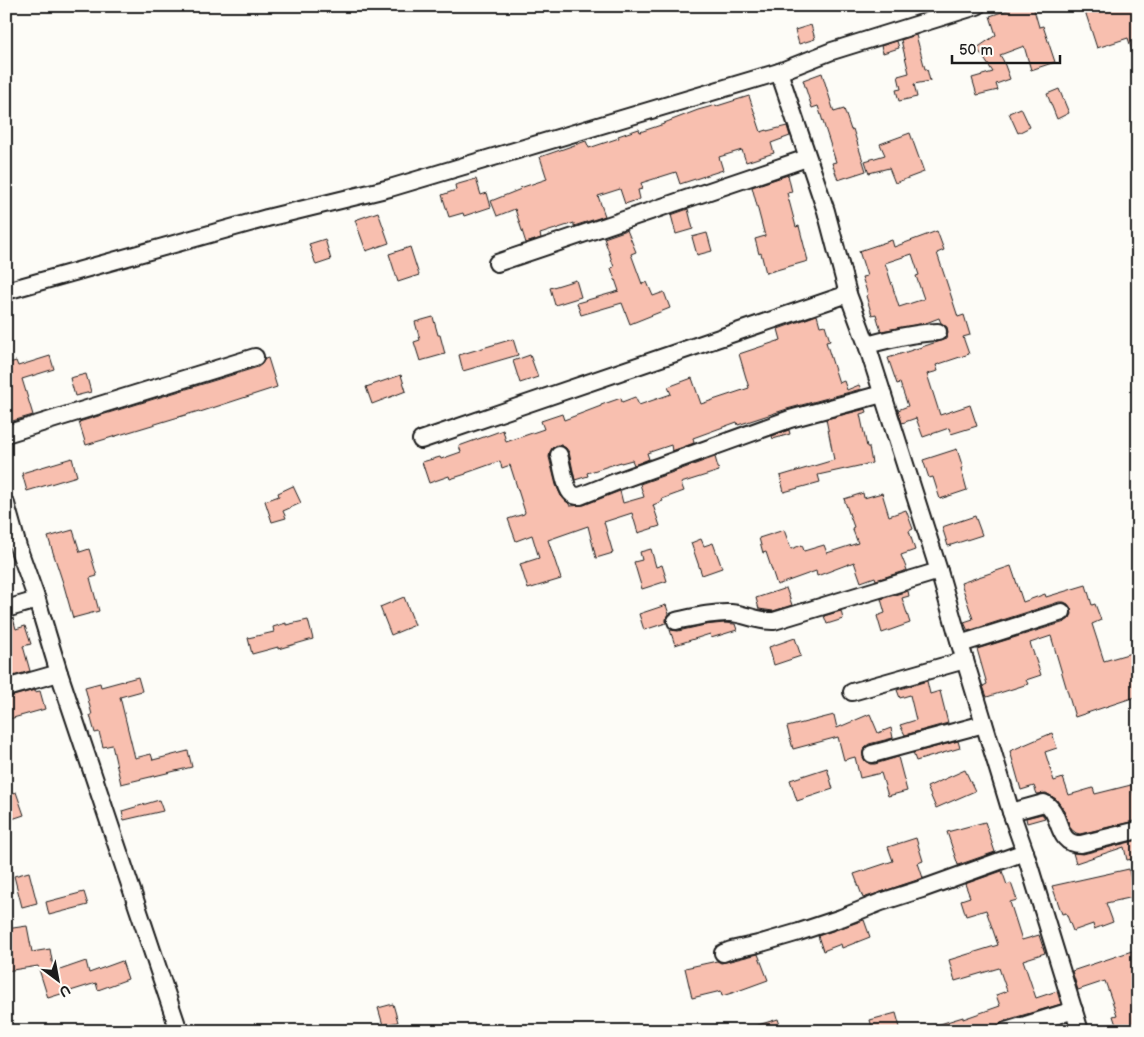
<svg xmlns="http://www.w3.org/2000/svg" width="1144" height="1037" viewBox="0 0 1144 1037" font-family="'Balsamiq Sans',sans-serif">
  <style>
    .building { fill: #f8bfaf; stroke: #1c1c1c; fill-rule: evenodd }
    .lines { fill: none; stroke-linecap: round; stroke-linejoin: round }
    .minor-casing { stroke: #1c1c1c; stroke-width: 20 }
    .minor { stroke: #fdfcf7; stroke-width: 16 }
  </style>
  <rect width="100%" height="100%" fill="#fdfcf7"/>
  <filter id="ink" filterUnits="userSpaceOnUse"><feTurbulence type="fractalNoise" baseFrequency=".02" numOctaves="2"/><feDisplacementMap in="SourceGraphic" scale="10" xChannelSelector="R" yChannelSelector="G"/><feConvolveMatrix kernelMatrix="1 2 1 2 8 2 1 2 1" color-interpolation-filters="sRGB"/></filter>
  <g filter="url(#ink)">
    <g class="building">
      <path d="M1019 6H1033L1039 27 1043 26 1055 62 1031 70 1024 46 1000 55 1003 60 1010 79 996 84 998 90 977 95 972 78 993 72 977 48 996 35 990 16Z"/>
      <path d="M1099 6H1133L1138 25V59L1135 60 1128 38 1097 48 1085 11Z"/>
      <path d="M811 25 815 39 799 44 795 30Z"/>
      <path d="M916 35 925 69H927L930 81 914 84 917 97 899 101 896 90 901 89 898 76 909 73 901 40Z"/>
      <path d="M897 41 899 48 883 53 881 46Z"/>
      <path d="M822 73 834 112 844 109 851 130 853 129 866 171 838 180 832 163 836 162 818 106 812 108 803 80Z"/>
      <path d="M1059 89 1069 113 1057 119 1047 94Z"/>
      <path d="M749 96 761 132 767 130V131L787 126 790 136 771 143 774 153 746 162 742 150 719 157 723 170 680 184 676 172 641 183 643 189 638 190 640 199 625 204 620 189 598 196 605 216 574 226V223L540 234 541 238 526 243 515 209 497 216 491 201 521 189 520 188 547 179 540 157 586 141 589 148 619 138 618 136 639 129 640 132 664 124V123L698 110 716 105 717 106Z"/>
      <path d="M1021 108 1030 127 1018 133 1009 113Z"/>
      <path d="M910 133 924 172 895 183 889 168 869 173 865 161 885 155 880 144Z"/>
      <path d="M788 175 792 192 787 193 796 227 799 226 808 261 766 273 761 253 759 254 755 239 765 236 752 187Z"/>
      <path d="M476 179 481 195 487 193 491 207 464 216 463 213 449 217 442 195 456 190 455 185Z"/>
      <path d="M688 209 693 229 676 234 671 215Z"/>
      <path d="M378 212 389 243 366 251 355 220Z"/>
      <path d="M627 230 636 252 631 254 642 284 647 282 653 296 664 292 670 308 630 324 622 303 581 315 577 303 619 291 611 268 614 267 604 238Z"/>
      <path d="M937 231 944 250 937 253 958 317 964 315 970 335 963 337 969 354 936 365 938 371 927 374 940 415 970 405 977 426 951 434 949 428 923 437 916 418 902 423 898 410 908 406 900 383 897 384 888 358 946 339 948 332 947 327 941 323 939 318 926 323 881 331 876 314 872 315 866 296 868 295 862 277 867 276 859 251 892 240 894 247ZM912 254 919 275 916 276 924 299 899 307 885 263Z"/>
      <path d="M707 233 712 251 697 255 692 237Z"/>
      <path d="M325 239 331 260 316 265 309 244Z"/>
      <path d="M410 247 419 275 398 282 389 254Z"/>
      <path d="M576 280 581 297 555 305 550 288Z"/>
      <path d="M817 315 820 326 825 325 830 341 826 342 839 383 844 381 847 390 859 385 861 389 787 409 738 425 737 422 693 438 694 443 672 451 671 445 647 453 649 459 634 465 632 460 621 463V462L587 473 588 476 575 480 569 452 566 448 561 445H557L552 448 550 452 549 457 556 485 561 496 569 504 570 506 584 505 620 491 623 503 644 497 640 484 715 457 719 471 681 483 684 491 662 499 663 501 653 505 660 526 638 533 632 513 604 522 613 553 596 558 588 526 548 540 561 579 528 589 520 564 539 558 532 535 516 541 508 519 524 514 525 512 510 465 502 468 500 461 466 473V474L450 479 449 476 429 483 422 462 440 457 441 459 461 452 459 446 503 430 506 442 544 429 541 421 562 414 564 420 601 406V405L621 398 622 402 635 397 639 405 671 394 668 387 692 378 701 404 749 388 739 354 781 340 778 329Z"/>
      <path d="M433 317 438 335H440L445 354 420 361 414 342 420 340 415 322Z"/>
      <path d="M513 339 518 355 463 371 459 355Z"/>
      <path d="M530 355 538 377 520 383 513 361Z"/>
      <path d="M50 356 54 369 22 379 33 415 9 422 6 413V364L16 361 18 366Z"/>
      <path d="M268 358 277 387 200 412 199 411 172 419 86 445 79 422 258 367 262 364 265 359Z"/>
      <path d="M86 374 91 392 75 396 70 378Z"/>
      <path d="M401 375 406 391 372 404 366 387Z"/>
      <path d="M866 409 867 412 860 414 867 447H869L872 463 818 475 820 482 784 492 780 476 834 460 826 419Z"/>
      <path d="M789 430 790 434 773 439 772 436Z"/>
      <path d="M957 449 963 468H961L967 490 940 499 933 477 929 478 923 460Z"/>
      <path d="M72 458 77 476 27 491 22 473Z"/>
      <path d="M293 486 301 503 283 511 286 518 272 522 265 501 279 496 278 493Z"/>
      <path d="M863 493 864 498 882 493 889 516 906 510 913 529 909 531 915 550 901 555 907 570 876 580 875 577 861 582 854 562 817 576 816 571 777 585 766 552 763 553 759 538 784 530 791 549 802 545 804 551 824 545 827 553 858 543 852 528 854 527 844 499Z"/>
      <path d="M975 516 982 535 948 546 942 527Z"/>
      <path d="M73 530 80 552 89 549 97 576 90 578 99 611 73 618 64 586 48 537Z"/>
      <path d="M701 539 704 546 713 543 722 568 702 575 691 543Z"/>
      <path d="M651 549 656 567 662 565 667 581 642 589 634 562 642 560 640 552Z"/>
      <path d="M1011 566 1023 602 1045 594 1046 597 1086 585 1092 605 1095 604 1101 620 1092 624 1104 661 1138 651V696L1075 717 1051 636 1030 643 1041 675 1026 680 1028 684 987 697 983 686 987 684 977 649 1065 622 1070 618 1072 614 1071 609 1068 604 1064 602H1059L968 631 964 622 973 619 961 583Z"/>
      <path d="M786 588 792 605 773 611 759 609 756 598Z"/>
      <path d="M908 591 909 596 902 598 910 623 882 633 877 616 885 613 881 599Z"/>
      <path d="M404 597 415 625 391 635 380 607Z"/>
      <path d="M666 605 669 614 666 619V623L644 630 639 614Z"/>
      <path d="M841 611 843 619 827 624 824 616Z"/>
      <path d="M13 618 16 629 25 626 31 644 23 646 30 671 6 678V619Z"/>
      <path d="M308 620 313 639 278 649V647L252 654 248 638 274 632 273 627 286 623V625Z"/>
      <path d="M724 623 735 624 737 630 711 638 710 634 675 645 670 630 678 631 705 625Z"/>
      <path d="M795 638 801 656 774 665 769 647Z"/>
      <path d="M138 677 142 691 120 697 135 758 151 754 153 760 188 751 192 767 121 784 112 745 103 747 99 732 95 733 90 715H92L85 687 100 683 101 687Z"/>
      <path d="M927 681 930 694 940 691 948 723 905 735 900 725 916 720 910 695 900 698 897 690Z"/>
      <path d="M35 690V692L40 691 45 709 6 720V698Z"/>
      <path d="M870 714 878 733 891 728 893 738 869 744 865 747 863 751V757L865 761 870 764H875L898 757 907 791 888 796 881 773 860 778 855 757 844 760 838 737 793 749 787 727 834 715 837 728Z"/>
      <path d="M1052 733 1057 748 1045 752 1054 781 1063 778 1069 795 1093 788 1095 794 1131 785 1138 809V820L1080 834 1076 833 1071 829 1063 809 1056 799 1046 793 1037 794 1034 786 1021 790 1010 751Z"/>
      <path d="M958 741 960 748 916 761 913 753Z"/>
      <path d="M827 768 833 789 797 801 790 780Z"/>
      <path d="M965 770 975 791 936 808 927 787Z"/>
      <path d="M16 792 24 815 6 821V796Z"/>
      <path d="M159 800 163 811 124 820 122 811Z"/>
      <path d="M1042 814 1045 818 1027 823 1026 818Z"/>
      <path d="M985 822 995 852 958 865 947 832Z"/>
      <path d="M916 838 923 861 918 863 923 878 863 898 854 874 893 861 888 847Z"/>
      <path d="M1138 840V858L1127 860 1124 847 1076 863 1073 853 1083 854Z"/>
      <path d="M1129 869 1134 897 1106 903 1113 922 1094 929 1093 924 1073 931 1066 913 1062 914 1052 886Z"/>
      <path d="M1002 871 1007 885 1011 883 1017 900 1010 902 1022 940 1039 935 1045 953 1023 960 1036 998 1057 991 1061 1004 1003 1021 998 1025 996 1031H927V1028L963 1017V1019L1000 1006 996 995 1007 991 999 968 955 981 949 960 998 945 986 910 966 916 961 900 970 897 965 884Z"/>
      <path d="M29 872 37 903 22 907 14 876Z"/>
      <path d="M84 892 88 905 49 915 46 902Z"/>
      <path d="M864 920 870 937 842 948 841 944 823 951 818 936Z"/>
      <path d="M27 926 32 952 50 949 54 972 86 961 89 973 122 961 128 979 98 990 96 983 48 998 38 966 6 971V929Z"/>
      <path d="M1135 950 1138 959V1031H1118L1113 1016 1117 1015 1105 981 1078 990 1072 971Z"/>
      <path d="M758 954 768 980 735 992 722 996 721 991 692 998 685 968 717 961 721 963 726 962Z"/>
      <path d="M393 1004 398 1022 383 1025 378 1008Z"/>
      <path d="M896 1013 901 1031H873L870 1020Z"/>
      <path d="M778 1019 782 1031H748V1028Z"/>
    </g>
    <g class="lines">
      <g class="minor-casing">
        <g id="minor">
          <path d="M779 72 826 211 848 294 867 345 939 571 960 644 1011 812 1025 852 1080 1031"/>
          <path d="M497 263 807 158"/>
          <path d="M6 291 267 218 390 188 779 72 832 51 977 6"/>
          <path d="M867 345C890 339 913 333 938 332"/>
          <path d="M6 434 255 357"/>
          <path d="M421 440 848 294"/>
          <path d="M559 455C562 464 565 489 572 494 575 496 577 496 580 496L618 481 790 419 882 394"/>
          <path d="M6 504 18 547 37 600 59 673 179 1031"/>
          <path d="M6 609 37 600"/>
          <path d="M676 621C694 617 713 612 731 613 746 614 759 622 774 621L939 571"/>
          <path d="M960 644 1062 612"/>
          <path d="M6 688 59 673"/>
          <path d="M852 692 965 660"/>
          <path d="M872 754 984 724"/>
          <path d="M1011 812 1044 803C1063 811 1054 845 1081 844L1138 830"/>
          <path d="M723 953 731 950 758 944 799 932 841 918 881 902 922 889 1025 852"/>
          <path d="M1006 1031 1074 1010"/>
        </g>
      </g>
      <use href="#minor" class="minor"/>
    </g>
  </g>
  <rect width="1144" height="1037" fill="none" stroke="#fdfcf7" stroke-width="25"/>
  <rect x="12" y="12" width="1119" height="1012" fill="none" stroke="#1c1c1c" stroke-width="2" filter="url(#ink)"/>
  <g transform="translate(58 980) rotate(148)" stroke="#fdfcf7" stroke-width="4" paint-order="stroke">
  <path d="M0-4L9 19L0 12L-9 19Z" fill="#1c1c1c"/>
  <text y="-8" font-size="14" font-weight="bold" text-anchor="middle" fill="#1c1c1c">U</text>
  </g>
  <path d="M952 55v8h108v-8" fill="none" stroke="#1c1c1c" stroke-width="2.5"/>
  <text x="959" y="55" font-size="15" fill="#1c1c1c" stroke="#fdfcf7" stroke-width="4" paint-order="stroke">50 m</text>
</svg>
